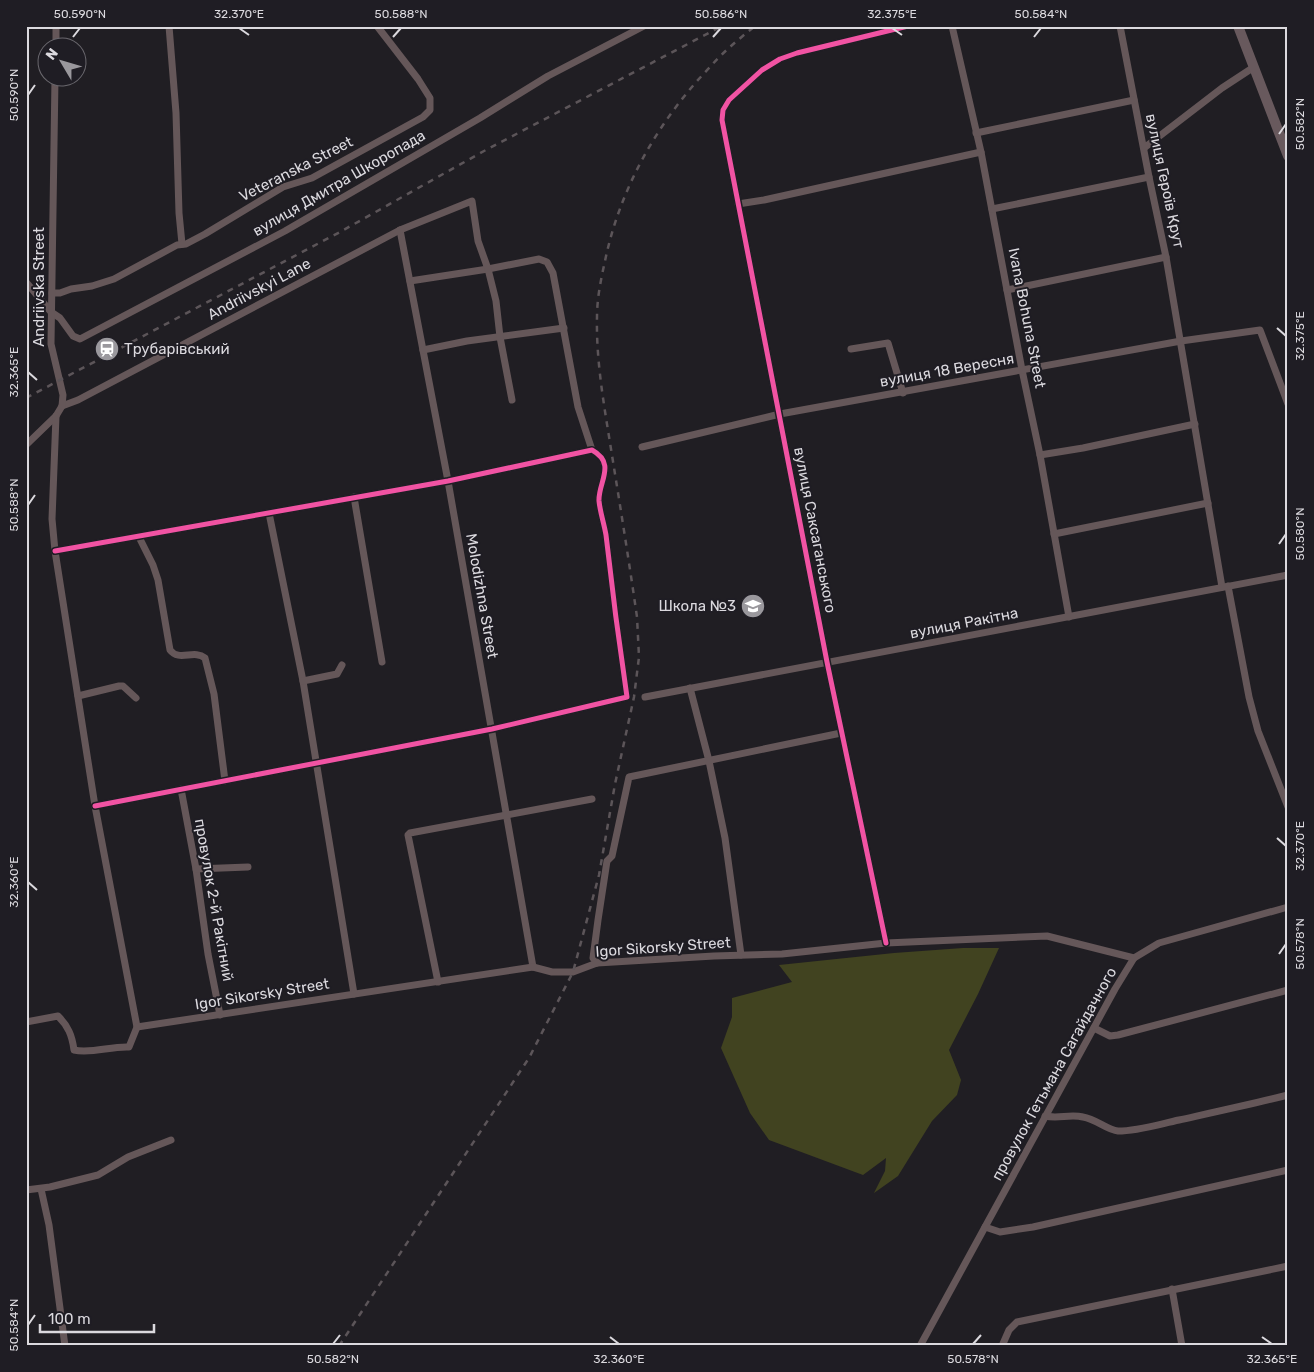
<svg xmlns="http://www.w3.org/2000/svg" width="1314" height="1372" viewBox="0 0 1314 1372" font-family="Rubik,sans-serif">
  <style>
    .green { fill: #414320 }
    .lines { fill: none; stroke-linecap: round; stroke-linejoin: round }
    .street { stroke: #655759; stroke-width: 7 }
    .secondary { stroke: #68595d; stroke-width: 10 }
    .rail { stroke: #5c5559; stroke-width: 2.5; stroke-dasharray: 6 6; stroke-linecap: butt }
    .cycleway-casing { stroke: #1f1d24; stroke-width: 8 }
    .cycleway { stroke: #f153a3; stroke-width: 5 }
    .ticks { fill: none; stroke: #dbd9de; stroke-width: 2 }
    .labels { text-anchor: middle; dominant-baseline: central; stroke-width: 4; stroke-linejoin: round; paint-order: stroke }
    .street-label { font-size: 15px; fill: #dbd9de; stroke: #1f1d24 }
    .poi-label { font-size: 15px; fill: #dbd9de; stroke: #1f1d24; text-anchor: start }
    .neatline { fill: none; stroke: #dbd9de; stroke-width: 2 }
    .ticks-label { font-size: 12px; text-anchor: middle; fill: #dbd9de }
  </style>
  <rect width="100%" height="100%" fill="#201e23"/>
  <path class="green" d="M963 948H999L978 994 949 1050 961 1080 957 1095 932 1121 898 1176 874 1193 885 1171 886 1158 863 1175 769 1140 750 1113 721 1048 732 1017V998L792 982 779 965 894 953Z"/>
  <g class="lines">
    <g class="street">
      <path d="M169 26 176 113 179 213 182 244"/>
      <path d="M952 26 981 152 1022 370 1040 455 1069 617"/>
      <path d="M1120 26 1149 177 1166 257 1222 587"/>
      <path d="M56 48V26"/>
      <path d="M976 133 1134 100"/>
      <path d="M1144 148 1222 88 1254 67"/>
      <path d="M738 204 764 200 981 152"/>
      <path d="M992 209 1149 177"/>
      <path d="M400 230 448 481 533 967"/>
      <path d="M410 281 488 269 539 259 547 262 553 273 578 407 592 450"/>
      <path d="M26 282 51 312 60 318 73 336 80 339 285 231 480 118 548 76 644 26"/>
      <path d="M1007 290 1166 257"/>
      <path d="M52 293H60L71 289 92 286 114 279 177 245 186 244 205 234 283 187 312 178 423 117 430 110V98L418 79 377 26"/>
      <path d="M851 349 888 343 903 393"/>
      <path d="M423 350 467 341 564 328"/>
      <path d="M62 406 78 400 400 230 472 201 478 241 488 269 496 301 500 337 512 400"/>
      <path d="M26 445 56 416 62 406 63 395 51 344 55 78"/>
      <path d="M642 447 780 414 1181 341 1260 330 1288 404"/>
      <path d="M1040 455 1083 448 1195 424"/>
      <path d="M354 497 382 662"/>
      <path d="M269 513 303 681 354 994"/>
      <path d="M1054 534 1208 503"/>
      <path d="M139 537 153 565 158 580 170 650C179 662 194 649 205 658L214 694 225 781"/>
      <path d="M55 551 448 481 592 450C617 464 598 482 599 501 600 512 604 523 606 535 612 589 619 643 627 697L492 729 95 806"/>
      <path d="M1228 586 1249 697 1258 731 1288 807"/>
      <path d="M303 681 337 674 342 665"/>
      <path d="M690 688 709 761 725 838 741 955"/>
      <path d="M78 696 119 686H123L136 698"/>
      <path d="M645 697 1288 575"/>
      <path d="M181 789 196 869 208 954 220 1015"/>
      <path d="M196 869 248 867"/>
      <path d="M886 943 827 662 722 120 723 110 729 100 762 70 780 59 797 53 908 26"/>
      <path d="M597 963 593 958 598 920 607 861 612 856 629 777 841 733"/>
      <path d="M438 982 408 835 410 833 592 799"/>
      <path d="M26 1022 58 1016C68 1026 72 1035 74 1050 91 1054 111 1046 129 1047L137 1027 95 806 55 551 52 519 56 416"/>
      <path d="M137 1027 533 967 552 972H573L597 963 714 956 782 954 886 943 1047 936 1134 958"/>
      <path d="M1094 1028 1110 1036 1118 1035 1288 990"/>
      <path d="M1045 1116C1058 1119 1070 1114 1083 1117 1096 1119 1107 1130 1118 1131 1138 1131 1160 1124 1179 1120 1215 1112 1252 1104 1288 1095"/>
      <path d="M41 1189 49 1225 65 1346"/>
      <path d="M26 1190 50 1187 98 1175 128 1157 171 1140"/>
      <path d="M985 1227 1000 1232 1033 1227 1288 1170"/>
      <path d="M1172 1289 1182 1346"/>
      <path d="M920 1346 1115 989 1134 958 1159 943 1288 907"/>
      <path d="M1002 1346 1009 1330 1017 1322 1288 1266"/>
    </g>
    <path class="secondary" d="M1238 26 1288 156"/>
    <g class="rail">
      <path d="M26 398 340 232 484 151 722 26"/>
      <path d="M339 1346 529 1058 573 972 599 875 615 784 634 697 639 657 637 617C629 561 620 505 611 449 604 405 596 361 597 317 597 298 601 279 605 261 620 188 658 121 710 67 723 52 739 39 755 26"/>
    </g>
    <g class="cycleway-casing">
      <g id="cycleway">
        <path d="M55 551 448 481 592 450C617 464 598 482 599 501 600 512 604 523 606 535 612 589 619 643 627 697L492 729 95 806"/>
        <path d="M886 943 827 662 722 120 723 110 729 100 762 70 780 59 797 53 908 26"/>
      </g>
    </g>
    <use href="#cycleway" class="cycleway"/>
  </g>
  <path class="ticks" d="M239 28 249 35M892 28 902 35M73 37 80 28M393 37 401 28M713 37 721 28M1034 37 1041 28M28 95 35 85M1279 134 1286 124M1277 328 1286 336M28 372 37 380M28 505 35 495M1279 544 1286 534M1277 838 1286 846M28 882 37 890M1279 954 1286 944M28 1325 35 1315M610 1337 619 1344M1262 1337 1272 1344M333 1344 340 1335M973 1344 981 1335"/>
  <defs>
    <g id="station-disc" transform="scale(1.25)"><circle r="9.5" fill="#9a989d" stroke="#1f1d24"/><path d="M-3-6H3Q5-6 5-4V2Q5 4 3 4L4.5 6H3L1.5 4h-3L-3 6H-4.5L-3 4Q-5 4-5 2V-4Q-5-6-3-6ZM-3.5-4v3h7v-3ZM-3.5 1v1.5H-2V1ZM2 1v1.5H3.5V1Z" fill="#fff"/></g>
    <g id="school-disc" transform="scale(1.25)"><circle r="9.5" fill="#9a989d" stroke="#1f1d24"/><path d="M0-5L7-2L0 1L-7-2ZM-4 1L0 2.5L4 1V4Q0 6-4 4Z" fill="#fff"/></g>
  </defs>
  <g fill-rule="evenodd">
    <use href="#station-disc" x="107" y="349"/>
    <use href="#school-disc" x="753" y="606"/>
  </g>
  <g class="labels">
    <g class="street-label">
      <text transform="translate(296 169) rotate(-27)">Veteranska Street</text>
      <text transform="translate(1165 181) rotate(78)">вулиця Героїв Крут</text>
      <text transform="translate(339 183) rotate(-30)">вулиця Дмитра Шкоропада</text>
      <text transform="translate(39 287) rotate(-90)">Andriivska Street</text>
      <text transform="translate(259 289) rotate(-28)">Andriivskyi Lane</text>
      <text transform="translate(1027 318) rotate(79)">Ivana Bohuna Street</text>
      <text transform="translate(947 370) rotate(-10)">вулиця 18 Вересня</text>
      <text transform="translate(815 530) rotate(79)">вулиця Саксаганського</text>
      <text transform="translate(482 596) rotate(80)">Molodizhna Street</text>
      <text transform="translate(964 623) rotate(-11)">вулиця Ракітна</text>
      <text transform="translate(214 900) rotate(80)">провулок 2-й Ракітний</text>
      <text transform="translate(663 947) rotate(-4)">Igor Sikorsky Street</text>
      <text transform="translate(262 994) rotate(-9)">Igor Sikorsky Street</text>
      <text transform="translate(1054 1074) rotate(-61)">провулок Гетьмана Сагайдачного</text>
    </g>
    <g class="poi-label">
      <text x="124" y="349">Трубарівський</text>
      <text x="736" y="606" text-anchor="end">Школа №3</text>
    </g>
  </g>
  <rect width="1314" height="1372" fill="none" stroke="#1f1d24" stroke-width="55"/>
  <g transform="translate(62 62) rotate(308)"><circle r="24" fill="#1f1d24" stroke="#6a686e"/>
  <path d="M0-4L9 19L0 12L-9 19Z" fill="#9a989d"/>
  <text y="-8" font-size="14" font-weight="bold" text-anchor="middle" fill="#dbd9de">N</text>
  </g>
  <path d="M40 1324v8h114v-8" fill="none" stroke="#dbd9de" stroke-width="2.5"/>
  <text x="48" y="1324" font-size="15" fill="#dbd9de" stroke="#1f1d24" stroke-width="4" paint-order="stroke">100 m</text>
  <rect x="28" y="28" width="1258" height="1316" class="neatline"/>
  <g class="ticks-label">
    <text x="80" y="18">50.590°N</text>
    <text x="239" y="18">32.370°E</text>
    <text x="401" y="18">50.588°N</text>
    <text x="721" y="18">50.586°N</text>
    <text x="892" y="18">32.375°E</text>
    <text x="1041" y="18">50.584°N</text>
    <text transform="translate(14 95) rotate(-90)" y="4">50.590°N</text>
    <text transform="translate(1300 124) rotate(-90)" y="4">50.582°N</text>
    <text transform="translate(1300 336) rotate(-90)" y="4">32.375°E</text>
    <text transform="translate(14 372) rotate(-90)" y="4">32.365°E</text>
    <text transform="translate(14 505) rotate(-90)" y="4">50.588°N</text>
    <text transform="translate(1300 534) rotate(-90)" y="4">50.580°N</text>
    <text transform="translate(1300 846) rotate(-90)" y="4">32.370°E</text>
    <text transform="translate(14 882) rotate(-90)" y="4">32.360°E</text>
    <text transform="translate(1300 944) rotate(-90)" y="4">50.578°N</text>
    <text transform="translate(14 1325) rotate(-90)" y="4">50.584°N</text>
    <text x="333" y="1363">50.582°N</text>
    <text x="619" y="1363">32.360°E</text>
    <text x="973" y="1363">50.578°N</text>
    <text x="1272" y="1363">32.365°E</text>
  </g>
</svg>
